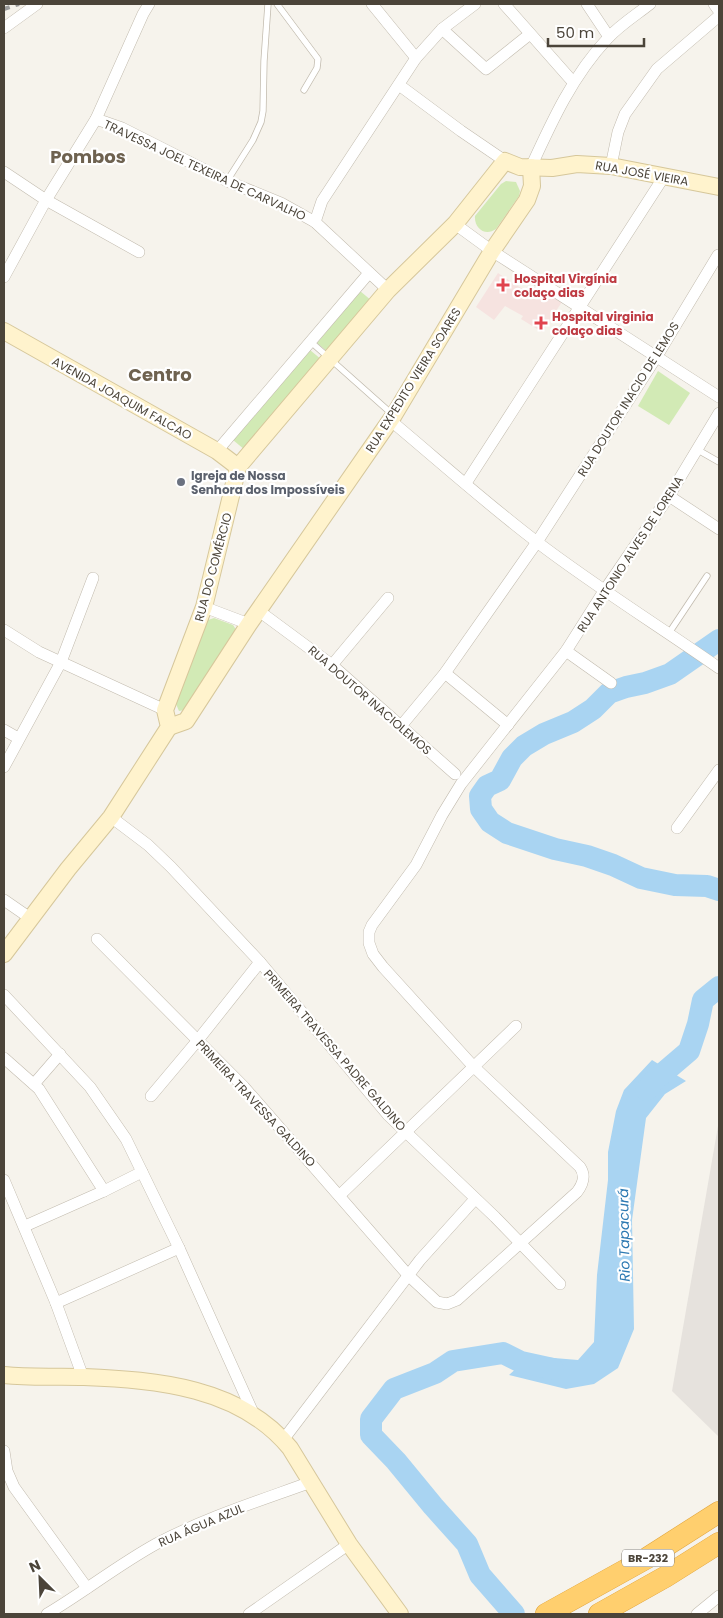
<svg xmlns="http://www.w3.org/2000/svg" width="723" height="1618" viewBox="0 0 723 1618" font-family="Poppins,sans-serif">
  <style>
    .industrial { fill: #e6e2dd }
    .medical { fill: #f6e3e0 }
    .green { fill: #d2eab5 }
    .water { fill: #a9d4f2 }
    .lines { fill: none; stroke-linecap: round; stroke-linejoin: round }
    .river { stroke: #a9d4f2; stroke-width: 22 }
    .lane-casing { stroke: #c2bbae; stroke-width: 7 }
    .street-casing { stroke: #c2bbae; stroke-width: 12 }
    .secondary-casing { stroke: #d6c79b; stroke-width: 18 }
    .highway-casing { stroke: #e0a43c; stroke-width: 22 }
    .lane { stroke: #fff; stroke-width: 5.5 }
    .street { stroke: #fff; stroke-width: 11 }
    .secondary { stroke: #fff3cd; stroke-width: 16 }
    .highway { stroke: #ffcf6e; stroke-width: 21 }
    .rail { stroke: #9a9a9a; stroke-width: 4; stroke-dasharray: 6 6; stroke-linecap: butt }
    .health-dot { fill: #e0444e; stroke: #fff; stroke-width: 2 }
    .worship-dot { fill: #6b7280; stroke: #fff; stroke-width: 2 }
    .labels { text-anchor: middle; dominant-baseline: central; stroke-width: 4.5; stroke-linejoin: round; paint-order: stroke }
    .shield { fill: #fff; stroke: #817c74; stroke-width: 1 }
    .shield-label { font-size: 11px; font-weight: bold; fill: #4b4439 }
    .street-label { font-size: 12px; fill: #4b4439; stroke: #fff }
    .health-label { font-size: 12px; font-weight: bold; fill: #be3a42; stroke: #fff; text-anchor: start }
    .worship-label { font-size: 12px; font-weight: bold; fill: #5b616d; stroke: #fff; text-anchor: start }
    .water-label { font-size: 14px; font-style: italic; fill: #2e7ab2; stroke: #fff }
    .district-label { font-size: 18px; font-weight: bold; fill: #6e6250; stroke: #fff }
  </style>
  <rect width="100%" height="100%" fill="#f6f3ec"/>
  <path class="industrial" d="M718 1126 719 1128V1437L672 1391Z"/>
  <path class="medical" d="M498 273 536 298 543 290 562 302 542 332 521 319 523 316 505 306 494 320 476 307Z"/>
  <g class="green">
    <path d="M506 181 516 182 520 191 519 196 496 229C485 237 474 228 475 216L501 184Z"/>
    <path d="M360 291 372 301 329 353 317 343Z"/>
    <path d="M310 350 322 360 245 450 233 440Z"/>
    <path d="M658 371 690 393 669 425 638 406Z"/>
    <path d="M214 618 233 625 237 631 184 710 179 711 176 704 206 624 208 620Z"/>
  </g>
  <path class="water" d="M652 1060 686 1081 665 1094 646 1118 632 1220 634 1329 618 1368 594 1384 566 1389 509 1375 530 1356 578 1360 594 1342 597 1275 608 1180V1152L616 1111 624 1090Z"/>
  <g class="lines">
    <g class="river">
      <path d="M719 640 670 674 645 683 626 687 609 693 593 709 573 722 544 734 524 746 512 758 500 780 487 786 480 796 481 809 490 822 507 833 555 849 587 856 613 865 641 878 675 885 707 886 719 890"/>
      <path d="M646 1090 655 1080 689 1051 698 1024 703 1000 719 987"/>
      <path d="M514 1614 480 1575 467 1544 433 1506 396 1461 371 1435V1419L394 1389 435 1373 453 1361 503 1353 521 1362 553 1369"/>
    </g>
    <g class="lane-casing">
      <g id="lane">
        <path d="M277 4 318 59 317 68 304 90"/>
        <path d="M227 181 253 140 261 122 263 111 264 61 268 4"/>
        <path d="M311 342 392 414"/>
        <path d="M698 450 719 462"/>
        <path d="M669 633 707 576"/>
      </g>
    </g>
    <g class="street-casing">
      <g id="street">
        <path d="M372 4 416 58"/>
        <path d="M504 4 573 82"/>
        <path d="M587 4 609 37"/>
        <path d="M714 4 719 11"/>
        <path d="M4 28 37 4"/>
        <path d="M442 29 486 69 530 34"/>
        <path d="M399 85 461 131 505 161"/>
        <path d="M96 119 122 128 227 181 281 203 315 222 388 290"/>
        <path d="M611 166 618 132 625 114 657 69 719 16"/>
        <path d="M531 167C552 121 573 75 608 38 620 25 636 15 650 4"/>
        <path d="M4 172 46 200 139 252"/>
        <path d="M315 222 322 201 416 58 442 29 475 4"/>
        <path d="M455 224 492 251 719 397"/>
        <path d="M4 277 46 200 96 119 143 14 149 4"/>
        <path d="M390 420C439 461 487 504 537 542 596 587 659 626 719 668"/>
        <path d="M217 451 369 273"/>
        <path d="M466 483 665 175"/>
        <path d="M669 496 719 529"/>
        <path d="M204 607 249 624"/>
        <path d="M259 611 332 665 455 774"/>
        <path d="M4 630 39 652 165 710"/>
        <path d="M566 651 611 683"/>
        <path d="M332 665 388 598"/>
        <path d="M445 673 508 725"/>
        <path d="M401 726 445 673 537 542 657 356 718 255"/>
        <path d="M4 730 18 738"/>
        <path d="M4 767 61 662 93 578"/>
        <path d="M111 817 148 845 171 867 260 962 388 1115 495 1217 560 1284"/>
        <path d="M677 828 719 770"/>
        <path d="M4 900 30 918"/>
        <path d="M97 939 244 1087 408 1275 437 1302 447 1304 457 1300 577 1192C583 1184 586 1176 580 1167L473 1066 383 967 373 954 369 943V932L372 925 416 865 442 815 461 784 566 651 604 591 669 496 719 413"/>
        <path d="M4 995 90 1087 126 1139 179 1248 254 1415"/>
        <path d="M4 1058 39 1089 104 1191"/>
        <path d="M34 1084 60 1054"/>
        <path d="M151 1096 198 1040 260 962"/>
        <path d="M4 1180 56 1303 83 1377"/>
        <path d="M340 1195 516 1026"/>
        <path d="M25 1226 104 1191 142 1172"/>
        <path d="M56 1303 179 1248"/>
        <path d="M283 1440 420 1260 475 1199"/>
        <path d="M4 1451 7 1471 14 1487 87 1588"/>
        <path d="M47 1614C84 1592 118 1565 156 1544 205 1518 259 1501 311 1482"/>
        <path d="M249 1614 349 1544"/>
        <path d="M697 1614 719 1596"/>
      </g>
    </g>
    <g class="secondary-casing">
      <g id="secondary">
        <path d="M4 331 217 451 238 467"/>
        <path d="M169 727 186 721 249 624 394 415 492 251 527 200 532 186 531 167"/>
        <path d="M4 954 68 869 111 817 169 727 165 710 204 607 238 467 388 290 455 224 505 161 520 167 552 168 577 164 611 166 719 187"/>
        <path d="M4 1375C31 1378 57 1376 84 1377 157 1380 240 1387 290 1448L349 1544 400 1614"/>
      </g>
    </g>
    <g class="highway-casing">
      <g id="highway">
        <path d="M546 1614 647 1558 719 1512"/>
        <path d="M599 1614 665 1577 719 1543"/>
      </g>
    </g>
    <use href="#lane" class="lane"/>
    <use href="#street" class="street"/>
    <use href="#secondary" class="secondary"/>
    <use href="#highway" class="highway"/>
    <path class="rail" d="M4 9 19 4"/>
  </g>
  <g class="health-dot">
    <path d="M500.5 277.5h5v5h5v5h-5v5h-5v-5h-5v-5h5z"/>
    <path d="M538.5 315.5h5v5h5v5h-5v5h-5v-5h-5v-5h5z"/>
  </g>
  <circle class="worship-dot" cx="181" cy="482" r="5"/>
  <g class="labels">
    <rect class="shield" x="622" y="1549.5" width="52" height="17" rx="4"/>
    <g class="shield-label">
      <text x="648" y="1558">BR-232</text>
    </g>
    <g class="street-label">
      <text transform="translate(205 170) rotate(25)">TRAVESSA JOEL TEXEIRA DE CARVALHO</text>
      <text transform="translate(642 173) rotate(10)">RUA JOSÉ VIEIRA</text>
      <text transform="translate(413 380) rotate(-58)">RUA EXPEDITO VIEIRA SOARES</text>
      <text transform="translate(122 398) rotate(29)">AVENIDA JOAQUIM FALCAO</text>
      <text transform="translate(628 399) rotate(-58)">RUA DOUTOR INACIO DE LEMOS</text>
      <text transform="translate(630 554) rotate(-57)">RUA ANTONIO ALVES DE LORENA</text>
      <text transform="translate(213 567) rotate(-75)">RUA DO COMÉRCIO</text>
      <text transform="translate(370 700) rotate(41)">RUA DOUTOR INACIOLEMOS</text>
      <text transform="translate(335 1050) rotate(49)">PRIMEIRA TRAVESSA PADRE GALDINO</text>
      <text transform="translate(256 1103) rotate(47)">PRIMEIRA TRAVESSA GALDINO</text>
      <text transform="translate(201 1525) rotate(-23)">RUA ÁGUA AZUL</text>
    </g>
    <g class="health-label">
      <text x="514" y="278">Hospital Virgínia<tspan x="514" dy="14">colaço dias</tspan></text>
      <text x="552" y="316">Hospital virginia<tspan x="552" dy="14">colaço dias</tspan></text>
    </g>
    <g class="worship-label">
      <text x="191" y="475">Igreja de Nossa<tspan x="191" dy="14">Senhora dos Impossíveis</tspan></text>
    </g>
    <g class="water-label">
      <text transform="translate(624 1235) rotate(-91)">Rio Tapacurá</text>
    </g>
    <g class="district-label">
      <text x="88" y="156">Pombos</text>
      <text x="160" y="374">Centro</text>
    </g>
  </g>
  <rect width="723" height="1618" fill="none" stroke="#4b4439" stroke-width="10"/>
  <g transform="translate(40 1578) rotate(336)" stroke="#ffffff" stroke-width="4" paint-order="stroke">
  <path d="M0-4L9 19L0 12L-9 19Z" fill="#4b4439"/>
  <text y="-8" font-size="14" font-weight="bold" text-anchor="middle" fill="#4b4439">N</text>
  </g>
  <path d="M548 38v8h96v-8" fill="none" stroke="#4b4439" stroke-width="2.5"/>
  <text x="556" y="38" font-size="15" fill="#4b4439" stroke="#ffffff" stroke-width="4" paint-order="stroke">50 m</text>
</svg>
